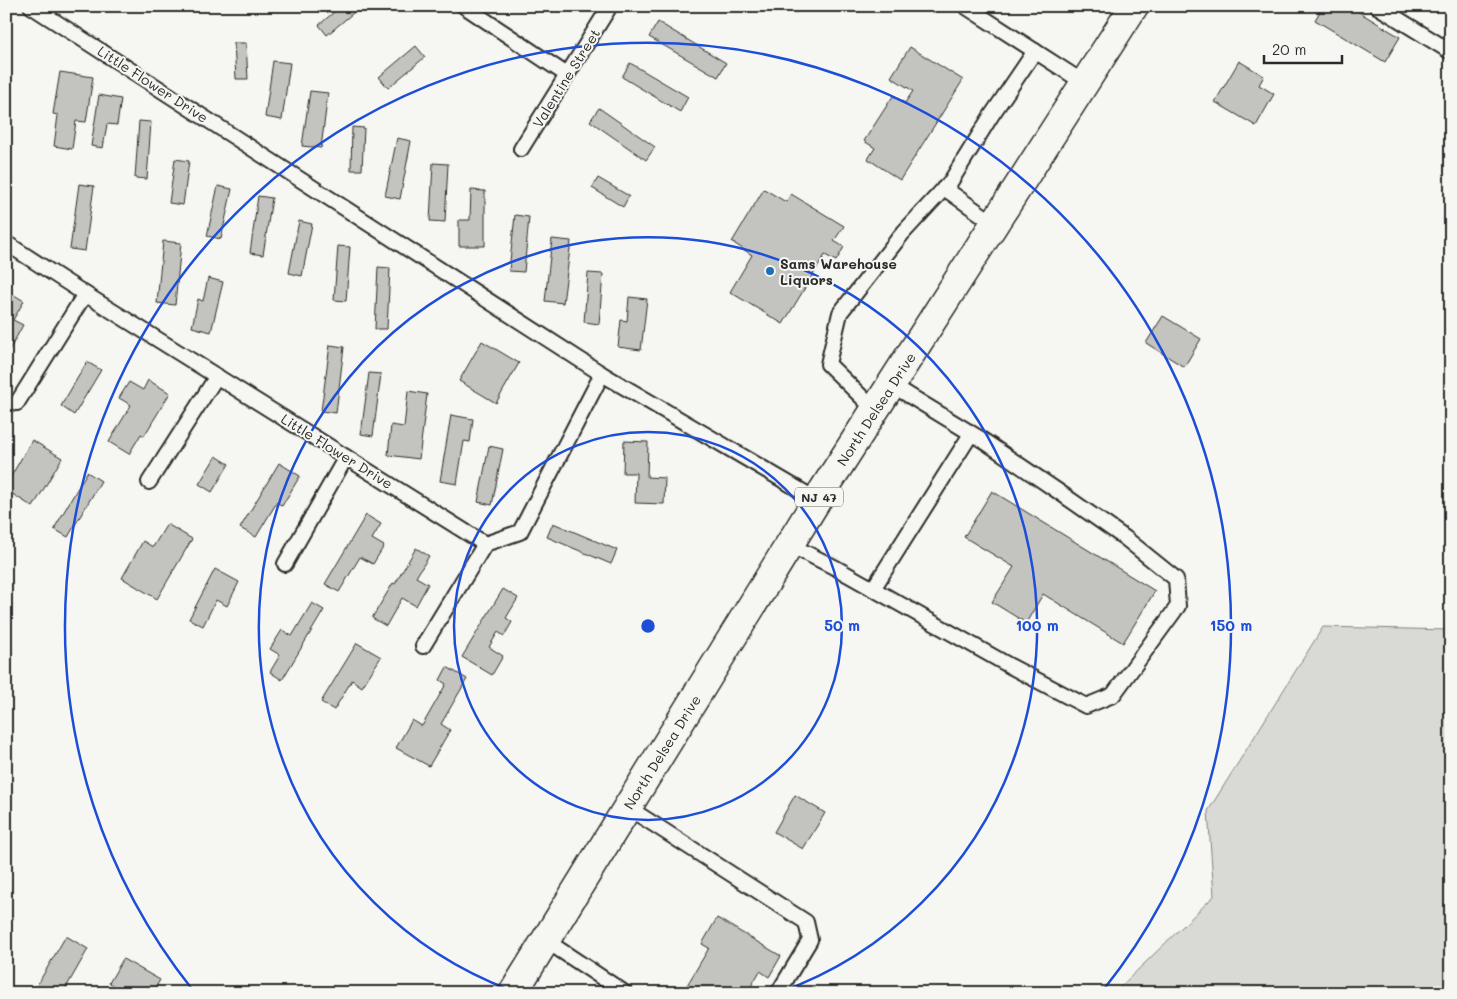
<svg xmlns="http://www.w3.org/2000/svg" width="1457" height="999" viewBox="0 0 1457 999" font-family="Mali,sans-serif">
  <style>
    .green { fill: #d9d9d5; stroke: #828280 }
    .building { fill: #c3c3c0; stroke: #2b2b2b }
    .lines { fill: none; stroke-linecap: round; stroke-linejoin: round }
    .lane-casing { stroke: #2b2b2b; stroke-width: 18 }
    .primary-casing { stroke: #2b2b2b; stroke-width: 31 }
    .lane { stroke: #f6f6f2; stroke-width: 14 }
    .primary { stroke: #f6f6f2; stroke-width: 28 }
    .ring { fill: none; stroke: #1d4ed8; stroke-width: 2.5 }
    .poi-dot { fill: #1f6fb2; stroke: #f6f6f2; stroke-width: 2 }
    .labels { text-anchor: middle; dominant-baseline: central; stroke-width: 4; stroke-linejoin: round; paint-order: stroke }
    .shield { fill: #f6f6f2; stroke: #686867; stroke-width: 1 }
    .shield-label { font-size: 12px; font-weight: bold; fill: #2b2b2b }
    .street-label { font-size: 14px; fill: #2b2b2b; stroke: #f6f6f2 }
    .poi-label { font-size: 14px; font-weight: bold; fill: #2b2b2b; stroke: #f6f6f2; text-anchor: start }
    .centre { fill: #1d4ed8; stroke: #f6f6f2; stroke-width: 2.5 }
    .ring-label { font-size: 15px; text-anchor: middle; font-weight: bold; fill: #1d4ed8; stroke: #f6f6f2; stroke-width: 4; stroke-linejoin: round; paint-order: stroke }
  </style>
  <rect width="100%" height="100%" fill="#f6f6f2"/>
  <filter id="ink" filterUnits="userSpaceOnUse"><feTurbulence type="fractalNoise" baseFrequency=".02" numOctaves="2"/><feDisplacementMap in="SourceGraphic" scale="10" xChannelSelector="R" yChannelSelector="G"/><feConvolveMatrix kernelMatrix="1 2 1 2 8 2 1 2 1" color-interpolation-filters="sRGB"/></filter>
  <g filter="url(#ink)">
    <path class="green" d="M1323 627 1451 630V993H1114L1214 896 1208 811Z"/>
    <g class="building">
      <path d="M341 6H358L359 8 327 35 319 25Z"/>
      <path d="M786 6H800L796 13Z"/>
      <path d="M1323 6H1349L1400 37 1385 62 1315 20Z"/>
      <path d="M658 22 726 63 718 77 649 37Z"/>
      <path d="M234 43H246L248 79H236Z"/>
      <path d="M416 46 425 57 388 88 379 77Z"/>
      <path d="M910 47 963 80 900 180 868 159 875 148 864 141 893 96 905 103 913 91 891 77Z"/>
      <path d="M273 61 290 63 282 120 265 117Z"/>
      <path d="M1239 61 1264 76 1259 85 1274 94 1256 126 1215 102Z"/>
      <path d="M630 63 688 97 680 112 622 77Z"/>
      <path d="M60 72 93 77 86 122 76 121 72 149 54 146 58 115 53 114Z"/>
      <path d="M310 91 328 93 321 148 302 146Z"/>
      <path d="M99 95 121 99 117 125 107 124 103 148 91 146Z"/>
      <path d="M599 108 655 147 646 160 590 121Z"/>
      <path d="M139 121 151 122 147 179 135 178Z"/>
      <path d="M352 127 364 128 362 170H351Z"/>
      <path d="M397 138 411 141 400 199 385 196Z"/>
      <path d="M175 159 189 161 183 205 169 203Z"/>
      <path d="M433 163 448 164 445 222 430 221Z"/>
      <path d="M598 178 629 196 623 207 592 188Z"/>
      <path d="M79 184 94 186 85 251 70 249Z"/>
      <path d="M218 186 232 189 221 239 207 236Z"/>
      <path d="M764 189 786 202 791 194 844 226 834 241 844 247 836 261 825 255 783 324 730 292 752 255 732 242Z"/>
      <path d="M471 190 485 191V246H459V220H470Z"/>
      <path d="M258 196 272 198 263 255 250 253Z"/>
      <path d="M515 215 529 217 524 272 509 271Z"/>
      <path d="M299 221 312 224 302 276 289 273Z"/>
      <path d="M552 239 571 241 563 303 545 301Z"/>
      <path d="M163 241 181 243 175 305 157 303Z"/>
      <path d="M338 246 350 247 346 301 334 300Z"/>
      <path d="M378 267 390 268 387 329H375Z"/>
      <path d="M588 273 603 274 599 324 584 322Z"/>
      <path d="M208 278 223 282 211 332 192 327 198 299 203 301Z"/>
      <path d="M6 290 24 301 13 320 23 325 10 349 6 347Z"/>
      <path d="M629 297 647 299 641 350 618 347 621 320 627 321Z"/>
      <path d="M1163 316 1201 339 1184 367 1146 343Z"/>
      <path d="M482 341 519 363 496 403 459 381Z"/>
      <path d="M330 345 344 347 336 413 321 411Z"/>
      <path d="M87 362 101 370 74 415 61 406Z"/>
      <path d="M369 373 381 374 373 436 361 434Z"/>
      <path d="M148 380 170 393 144 436 141 434 129 454 109 442 131 405 119 398 129 382 143 390Z"/>
      <path d="M408 391 427 394 419 459 388 455 391 425 404 427Z"/>
      <path d="M451 415 473 419 470 442 464 441 457 484 440 481Z"/>
      <path d="M32 440 62 458 33 507 6 490V485Z"/>
      <path d="M624 441 648 442 647 477 665 478 664 504 635 503 636 473H623Z"/>
      <path d="M489 446 503 449 492 505 478 502Z"/>
      <path d="M216 456 229 464 212 492 199 484Z"/>
      <path d="M279 463 300 476 282 506 277 502 256 537 240 528Z"/>
      <path d="M87 472 101 481 68 537 54 529Z"/>
      <path d="M992 491 1155 591 1123 643 1043 594 1026 623 992 602 1014 567 964 537Z"/>
      <path d="M366 515 381 524 372 539 384 546 373 564 360 557 339 592 325 584Z"/>
      <path d="M553 523 617 550 611 564 547 537Z"/>
      <path d="M167 524 192 539 157 599 122 578 143 541 153 547Z"/>
      <path d="M416 548 429 556 416 577 428 584 416 606 402 598 386 626 372 618 393 583 395 584Z"/>
      <path d="M215 569 239 582 227 606 216 600 203 626 189 619Z"/>
      <path d="M503 589 518 598 506 618 512 622 504 636 498 632 489 647 503 656 492 675 462 657Z"/>
      <path d="M312 603 324 610 282 680 270 672 280 655 270 649 282 630 292 636Z"/>
      <path d="M357 643 381 657 362 687 352 680 334 710 321 702Z"/>
      <path d="M447 667 467 679 441 724 450 730 429 766 396 748 412 720 422 726 446 684 440 680Z"/>
      <path d="M795 795 825 813 803 849 774 832Z"/>
      <path d="M717 918 781 956 769 977 760 971 747 993H736L729 989 727 993H696L686 987 709 948 702 944Z"/>
      <path d="M66 936 88 949 63 993H46L36 987Z"/>
      <path d="M123 959 160 980 152 993H127L109 983Z"/>
    </g>
    <g class="lines">
      <g class="lane-casing">
        <g id="lane">
          <path d="M31 6 602 374 817 500"/>
          <path d="M464 6 567 75"/>
          <path d="M965 6 1086 84"/>
          <path d="M1377 6 1451 52"/>
          <path d="M521 149 610 6"/>
          <path d="M944 188 995 224"/>
          <path d="M6 243 85 294 485 544 520 532 602 374"/>
          <path d="M17 403 85 294"/>
          <path d="M875 410 828 364 840 313 902 234 951 181 991 116 1035 51"/>
          <path d="M149 482 217 376"/>
          <path d="M790 545 836 568 1010 666 1086 706 1113 695 1178 606 1176 579 1125 538 1062 494 984 441 892 385"/>
          <path d="M285 564 346 457"/>
          <path d="M873 589 971 434"/>
          <path d="M423 646 485 544"/>
          <path d="M627 807 806 922 810 940 778 993"/>
          <path d="M545 940 625 993"/>
        </g>
      </g>
      <g class="primary-casing">
        <path id="primary" d="M513 993 817 500 1134 6"/>
      </g>
      <use href="#lane" class="lane"/>
      <use href="#primary" class="primary"/>
    </g>
  </g>
  <g class="ring">
    <circle cx="648" cy="626" r="194"/>
    <path d="M518 993A389 389 0 1 1 778 993"/>
    <path d="M192 989A583 583 0 1 1 1104 989"/>
  </g>
  <circle class="poi-dot" cx="770" cy="271" r="5"/>
  <g class="labels">
    <rect class="shield" x="795" y="487.5" width="48" height="19" rx="4"/>
    <g class="shield-label">
      <text x="819" y="497">NJ 47</text>
    </g>
    <g class="street-label">
      <text transform="translate(566 78) rotate(-58)">Valentine Street</text>
      <text transform="translate(153 84) rotate(33)">Little Flower Drive</text>
      <text transform="translate(876 409) rotate(-57)">North Delsea Drive</text>
      <text transform="translate(337 451) rotate(32)">Little Flower Drive</text>
      <text transform="translate(662 752) rotate(-58)">North Delsea Drive</text>
    </g>
    <g class="poi-label">
      <text x="780" y="263">Sams Warehouse<tspan x="780" dy="16">Liquors</tspan></text>
    </g>
  </g>
  <circle cx="648" cy="626" r="8" class="centre"/>
  <g class="ring-label">
    <text x="842" y="631">50 m</text>
    <text x="1037" y="631">100 m</text>
    <text x="1231" y="631">150 m</text>
  </g>
  <rect width="1457" height="999" fill="none" stroke="#f6f6f2" stroke-width="25"/>
  <rect x="12" y="12" width="1432" height="974" fill="none" stroke="#2b2b2b" stroke-width="2" filter="url(#ink)"/>
  <path d="M1264 55v8h78v-8" fill="none" stroke="#2b2b2b" stroke-width="2.5"/>
  <text x="1272" y="55" font-size="15" fill="#2b2b2b" stroke="#f6f6f2" stroke-width="4" paint-order="stroke">20 m</text>
</svg>
